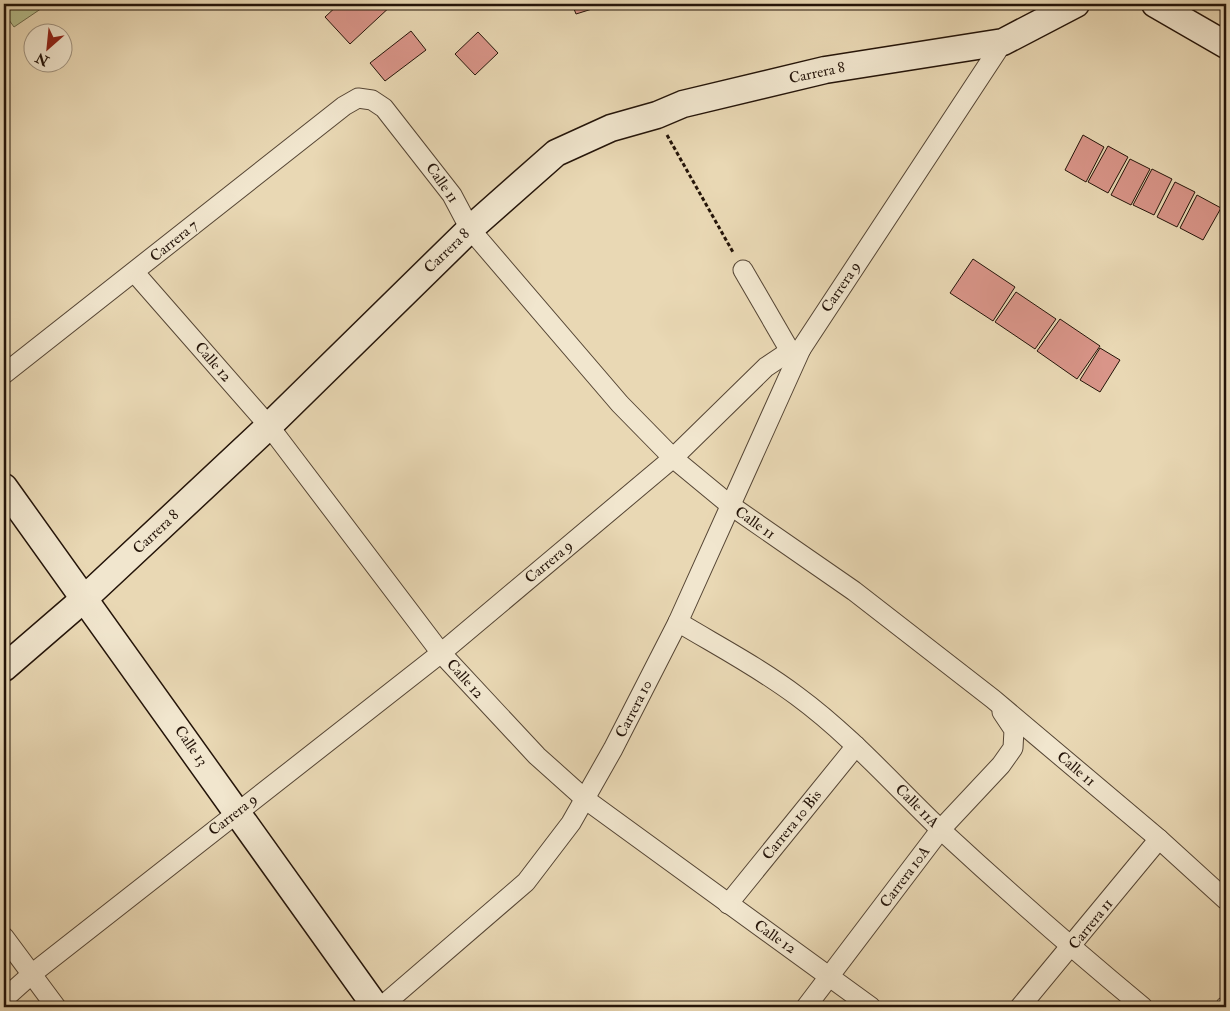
<svg xmlns="http://www.w3.org/2000/svg" width="1230" height="1011" viewBox="0 0 1230 1011" font-family="'IM FELL Double Pica',serif">
  <style>
    .green { fill: #b6bf8d; stroke: #6d6a4b }
    .building { fill: #d99589; stroke: #241409 }
    .lines { fill: none; stroke-linecap: round; stroke-linejoin: round }
    .street-casing { stroke: #554534; stroke-width: 21 }
    .secondary-casing { stroke: #241409; stroke-width: 29 }
    .path { stroke: #241409; stroke-width: 3; stroke-dasharray: 4 2.5; stroke-linecap: butt }
    .street { stroke: #f1e6ce; stroke-width: 19 }
    .secondary { stroke: #f1e6ce; stroke-width: 26 }
    .labels { text-anchor: middle; dominant-baseline: central; stroke-width: 4; stroke-linejoin: round; paint-order: stroke }
    .street-label { font-size: 15px; fill: #241409; stroke: #f1e6ce }
  </style>
  <rect width="100%" height="100%" fill="#e9d8b4"/>
  <filter id="stains"><feTurbulence type="fractalNoise" baseFrequency=".004" numOctaves="4"/><feColorMatrix values="0 0 0 0 .2 0 0 0 0 .09 0 0 0 0 .02 0 0 0 .5 -.17"/></filter>
  <radialGradient id="worn" r=".72"><stop offset=".6" stop-color="#630" stop-opacity="0"/><stop offset="1" stop-color="#630" stop-opacity=".3"/></radialGradient>
  <path class="green" d="M4 4H48L14 27 4 13Z"/>
  <g class="building">
    <path d="M339 4H393L350 44 325 17Z"/>
    <path d="M572 4H608L576 14Z"/>
    <path d="M411 31 426 50 385 81 370 63Z"/>
    <path d="M478 32 498 53 475 75 455 54Z"/>
    <path d="M1083 135 1104 147 1086 182 1065 170Z"/>
    <path d="M1108 146 1128 157 1108 193 1088 182Z"/>
    <path d="M1130 159 1150 169 1131 205 1111 195Z"/>
    <path d="M1152 169 1172 179 1154 215 1133 205Z"/>
    <path d="M1175 182 1195 192 1177 227 1157 217Z"/>
    <path d="M1197 195 1221 208 1203 240 1180 228Z"/>
    <path d="M973 259 1015 287 993 321 950 293Z"/>
    <path d="M1016 292 1056 319 1035 349 995 322Z"/>
    <path d="M1060 319 1100 346 1077 379 1037 351Z"/>
    <path d="M1100 348 1120 360 1100 392 1080 380Z"/>
  </g>
  <g class="lines">
    <g class="street-casing">
      <g id="street">
        <path d="M743 270 790 351"/>
        <path d="M135 273 269 426 441 653 537 756 585 799 871 1007"/>
        <path d="M4 374 344 106 358 98 372 100 384 108 452 195 470 229 620 404 673 458 730 505 854 591 993 699 1159 839 1226 900"/>
        <path d="M678 622C718 646 760 668 797 696 850 735 894 785 941 830 1007 891 1074 950 1143 1007"/>
        <path d="M728 904 856 746"/>
        <path d="M4 937 56 1007"/>
        <path d="M4 999 33 973 441 653 673 458 766 367 790 351 801 349 1003 42"/>
        <path d="M381 1007 526 882 571 823 613 749 678 622 801 349"/>
        <path d="M806 1007 941 829 1001 765 1013 748 1014 730 1002 712"/>
        <path d="M1020 1007 1159 839"/>
        <path d="M1225 1007 1226 1006"/>
      </g>
    </g>
    <g class="secondary-casing">
      <g id="secondary">
        <path d="M1155 4 1226 45"/>
        <path d="M4 487 376 1007"/>
        <path d="M4 668 85 598 269 426 470 229 556 153 611 128 657 115 683 104 825 70 1003 42 1076 4"/>
      </g>
    </g>
    <path class="path" d="M667 135 734 254"/>
    <use href="#street" class="street"/>
    <use href="#secondary" class="secondary"/>
  </g>
  <g class="labels">
    <g class="street-label">
      <text transform="translate(817 73) rotate(-12)">Carrera 8</text>
      <text transform="translate(442 183) rotate(55)">Calle 11</text>
      <text transform="translate(174 241) rotate(-39)">Carrera 7</text>
      <text transform="translate(447 251) rotate(-44)">Carrera 8</text>
      <text transform="translate(841 287) rotate(-56)">Carrera 9</text>
      <text transform="translate(213 362) rotate(49)">Calle 12</text>
      <text transform="translate(755 523) rotate(35)">Calle 11</text>
      <text transform="translate(156 532) rotate(-43)">Carrera 8</text>
      <text transform="translate(549 562) rotate(-40)">Carrera 9</text>
      <text transform="translate(465 679) rotate(48)">Calle 12</text>
      <text transform="translate(634 709) rotate(-63)">Carrera 10</text>
      <text transform="translate(191 746) rotate(55)">Calle 13</text>
      <text transform="translate(1076 769) rotate(40)">Calle 11</text>
      <text transform="translate(917 806) rotate(45)">Calle 11A</text>
      <text transform="translate(233 815) rotate(-38)">Carrera 9</text>
      <text transform="translate(792 825) rotate(-51)">Carrera 10 Bis</text>
      <text transform="translate(905 877) rotate(-53)">Carrera 10A</text>
      <text transform="translate(1091 924) rotate(-51)">Carrera 11</text>
      <text transform="translate(775 937) rotate(35)">Calle 12</text>
    </g>
  </g>
  <rect width="1230" height="1011" fill="none" stroke="#e9d8b4" stroke-width="20"/>
  <rect x="5" y="5" width="1220" height="1001" fill="none" stroke="#241409" stroke-width="2.5"/>
  <rect x="10" y="10" width="1210" height="991" fill="none" stroke="#241409"/>
  <g transform="translate(48 48) rotate(207)"><circle r="24" fill="#f1e6ce" stroke="#9f927f"/>
  <path d="M0-4L9 19L0 12L-9 19Z" fill="#8f2418"/>
  <text y="-8" font-size="14" font-weight="bold" text-anchor="middle" fill="#241409">N</text>
  </g>
  <rect width="100%" height="100%" filter="url(#stains)"/>
  <rect width="100%" height="100%" fill="url(#worn)"/>
</svg>
